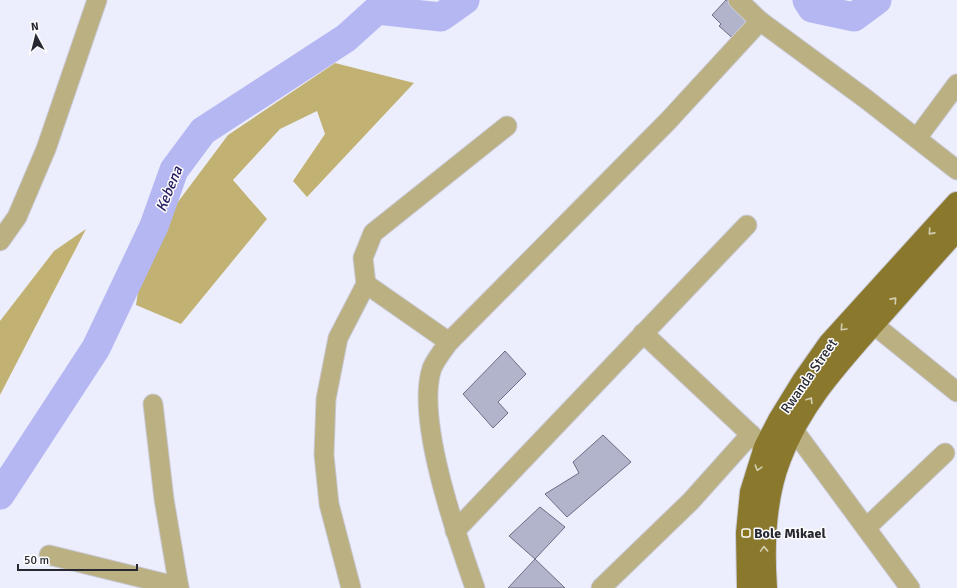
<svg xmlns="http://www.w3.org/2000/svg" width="957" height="588" viewBox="0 0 957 588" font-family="Signika,sans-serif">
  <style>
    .forest { fill: #c1b274 }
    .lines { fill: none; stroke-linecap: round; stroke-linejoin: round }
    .river { stroke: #b5b7f2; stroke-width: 29 }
    .building { fill: #b2b4cc; stroke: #6c6d84 }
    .minor-casing { stroke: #cacad8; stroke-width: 21 }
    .primary-casing { stroke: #cacad8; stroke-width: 24 }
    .minor { stroke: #bab081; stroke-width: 19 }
    .primary { stroke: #8a792d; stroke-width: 22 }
    .oneway { stroke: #d4ceb4 }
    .poi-dot { fill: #89761a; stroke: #fcfcfc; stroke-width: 1.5 }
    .labels { text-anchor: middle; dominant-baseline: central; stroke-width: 3; stroke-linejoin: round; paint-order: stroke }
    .street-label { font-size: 14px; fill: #282832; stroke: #fcfcfc }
    .poi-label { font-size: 14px; font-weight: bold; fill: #282832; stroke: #fcfcfc; text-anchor: start }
    .water-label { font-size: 15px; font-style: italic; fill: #271e61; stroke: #fcfcfc }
  </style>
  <rect width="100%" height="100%" fill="#edeefd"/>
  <g class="forest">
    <path d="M335 63 414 83 307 197 293 181 325 134 317 111 280 129 233 180 267 219 181 324 136 305 145 246 228 135Z"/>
    <path d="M86 229 0 395V321L54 251Z"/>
  </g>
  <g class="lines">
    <g class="river">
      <path d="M807 0 812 8 854 17 877 0"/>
      <path d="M0 495 96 348 154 226 174 170 203 131 346 38 377 10 441 17 465 0"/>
    </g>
  </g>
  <g class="building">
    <path d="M726 0H729L754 23 737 42 719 26 721 24 712 15Z"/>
    <path d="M505 351 526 374 498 402 508 413 493 428 463 394Z"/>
    <path d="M603 435 631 462 567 517 545 494 579 473 573 462Z"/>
    <path d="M540 507 565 527 535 559 509 536Z"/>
    <path d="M535 559 565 588H508Z"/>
  </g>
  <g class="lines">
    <g class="minor-casing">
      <g id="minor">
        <path d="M738 0 760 21 866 99 957 170"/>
        <path d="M917 138 957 84"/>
        <path d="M0 241 17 217 46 149 97 0"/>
        <path d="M366 284 363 258 373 233 507 126"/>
        <path d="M873 324 957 392"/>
        <path d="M643 333 760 443"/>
        <path d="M153 404 164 499 179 588"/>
        <path d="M793 429 910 588"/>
        <path d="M866 528 945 453"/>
        <path d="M455 531 747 225"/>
        <path d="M49 555 179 587"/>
        <path d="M351 588 329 504 324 455 326 399 338 338 366 284 449 342"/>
        <path d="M475 588C457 537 415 419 432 368 436 359 443 350 449 342L668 121 760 21"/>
        <path d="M601 588 691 501 751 434"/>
      </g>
    </g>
    <g class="primary-casing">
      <g id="primary">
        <path d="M748 588 747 533 751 492 765 447 779 420 803 381 829 344 957 203"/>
        <path d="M766 588C763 545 764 500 780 459 800 405 837 365 874 323 902 292 929 260 957 230"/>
      </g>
    </g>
    <use href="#minor" class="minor"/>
    <use href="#primary" class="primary"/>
  </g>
  <defs><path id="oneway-chevron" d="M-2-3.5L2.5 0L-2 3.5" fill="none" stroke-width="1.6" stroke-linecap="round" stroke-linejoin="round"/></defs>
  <g class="oneway">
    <use href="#oneway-chevron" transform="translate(931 232) rotate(132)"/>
    <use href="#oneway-chevron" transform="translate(894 300) rotate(-48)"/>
    <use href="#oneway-chevron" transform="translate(843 328) rotate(133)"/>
    <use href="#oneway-chevron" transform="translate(810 400) rotate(-58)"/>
    <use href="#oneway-chevron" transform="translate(758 468) rotate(107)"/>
    <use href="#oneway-chevron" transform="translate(764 549) rotate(-92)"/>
  </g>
  <rect class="poi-dot" x="742" y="529" width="8" height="8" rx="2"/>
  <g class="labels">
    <g class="street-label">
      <text transform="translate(809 376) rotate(-55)">Rwanda Street</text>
    </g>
    <g class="poi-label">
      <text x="754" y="533">Bole Mikael</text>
    </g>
    <g class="water-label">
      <text transform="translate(169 189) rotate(-68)">Kebena</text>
    </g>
  </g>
  <g transform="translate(36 36) rotate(353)" stroke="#fcfcfc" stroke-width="3" paint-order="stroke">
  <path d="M0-3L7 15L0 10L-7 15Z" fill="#282832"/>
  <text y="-6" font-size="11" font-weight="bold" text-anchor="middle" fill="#282832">N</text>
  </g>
  <path d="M18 564v6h119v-6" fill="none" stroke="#282832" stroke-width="2"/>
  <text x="24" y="564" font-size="12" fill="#282832" stroke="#fcfcfc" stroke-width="3" paint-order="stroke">50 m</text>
</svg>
